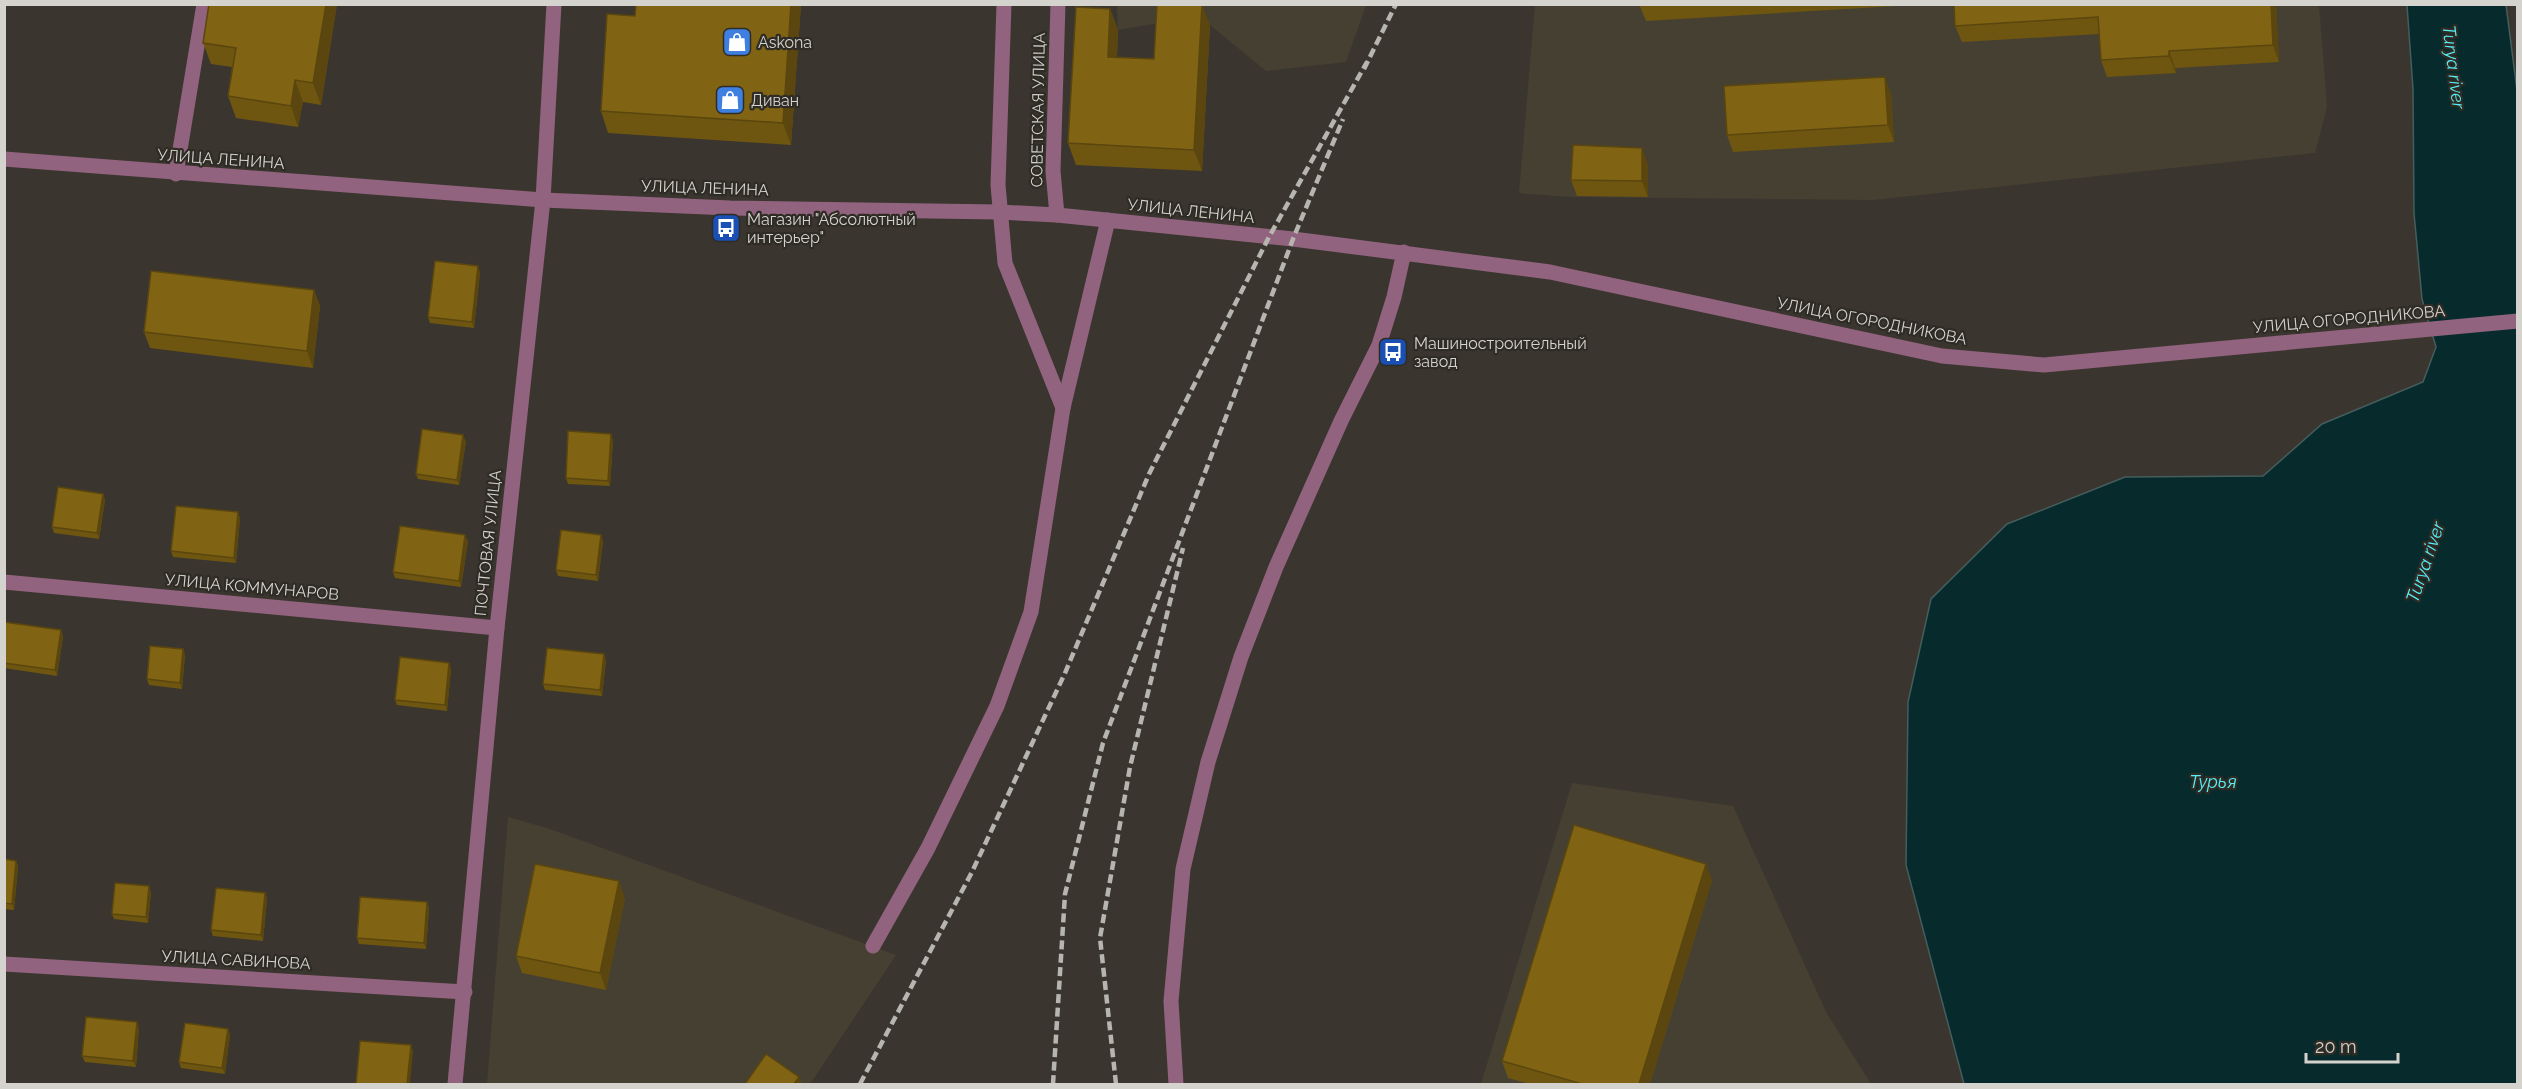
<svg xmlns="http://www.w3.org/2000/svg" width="2522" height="1089" viewBox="0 0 2522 1089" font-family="Raleway,sans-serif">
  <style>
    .built { fill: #464032 }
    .water { fill: #072b2c; stroke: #455d5d; stroke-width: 1.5 }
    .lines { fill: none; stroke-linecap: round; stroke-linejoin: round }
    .minor { stroke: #92637e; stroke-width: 15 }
    .rail { stroke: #b7b5af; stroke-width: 4.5; stroke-dasharray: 9 4.5; stroke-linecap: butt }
    .wall { fill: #6e5611 }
    .shaded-wall { fill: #5a460e }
    .building { fill: #806414; stroke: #5a460e; stroke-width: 1.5 }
    .labels { text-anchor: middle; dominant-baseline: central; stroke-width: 4.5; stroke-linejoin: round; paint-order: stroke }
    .poi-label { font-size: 16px; fill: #d5d3ce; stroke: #2f2c25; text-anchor: start }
    .street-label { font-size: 16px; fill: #d5d3ce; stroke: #2f2c25 }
    .water-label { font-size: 18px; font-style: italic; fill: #55f1f9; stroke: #2f2c25 }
  </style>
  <rect width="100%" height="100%" fill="#3a362f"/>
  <g class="built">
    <path d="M1117 5H1366L1346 62 1266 71 1210 25 1165 22 1118 30Z"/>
    <path d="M1535 5H2319L2327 107 2315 153 1873 200 1572 197 1519 193Z"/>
    <path d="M1572 783 1733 806 1826 1012 1871 1084H1481Z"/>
    <path d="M508 817 550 829 896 955 810 1084H487Z"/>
  </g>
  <path class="water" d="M2407 5H2506L2518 98 2517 1084H1964L1906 865 1908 702 1931 599 2007 524 2125 477 2263 476 2322 424 2423 382 2436 347 2422 299 2414 213 2413 89Z"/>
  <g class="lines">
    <g class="minor">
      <path d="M1004 4 998 185 1005 263 1063 408"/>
      <path d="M4 159 543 200 730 208 999 212 1057 215 1293 239 1550 272 1942 356 2044 365 2518 321"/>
      <path d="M176 174 204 4"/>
      <path d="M1057 215 1053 171 1058 4"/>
      <path d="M4 582 497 628"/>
      <path d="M873 946 928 848 997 706 1031 612 1063 408 1108 220"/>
      <path d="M4 964 465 992"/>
      <path d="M455 1084 497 628 543 200 554 4"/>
      <path d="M1176 1084 1171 1001 1183 869 1208 762 1241 657 1276 567 1341 421 1379 345 1394 297 1404 252"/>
    </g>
    <g class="rail">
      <path d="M1364 69 1396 4"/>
      <path d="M860 1084 972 872 1065 673 1149 474 1269 237 1367 62"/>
      <path d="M1053 1084 1065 894 1103 743 1293 239 1343 119"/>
      <path d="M1116 1084 1100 938 1130 767 1183 548"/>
    </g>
  </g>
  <g class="wall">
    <path d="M337 4 321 105 303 102 298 127 236 118 228 96 232 67 211 64 203 43Z"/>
    <path d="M801 4 791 145 608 133 601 111 635 16Z"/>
    <path d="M1639 4H1930L1646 21Z"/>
    <path d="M1954 4H2276L2279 62 2175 68 2176 73 2107 77 2101 60 2099 34 1962 42 1955 26Z"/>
    <path d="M1110 9 1118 30 1117 57 1154 59 1210 25 1202 171 1076 165 1068 143Z"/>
    <path d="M1891 94 1894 142 1733 152 1727 135Z"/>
    <path d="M1648 164V197L1577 196 1571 180Z"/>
    <path d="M480 272 474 328 430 323 428 317Z"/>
    <path d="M314 290 320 306 313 368 150 348 144 332Z"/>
    <path d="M613 440 610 486 568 484 566 478Z"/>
    <path d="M466 441 459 485 418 479 416 474Z"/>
    <path d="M103 494 105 500 99 539 54 533 52 527Z"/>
    <path d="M240 518 236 563 173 557 171 551Z"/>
    <path d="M468 541 461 587 395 578 393 572Z"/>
    <path d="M603 541 598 581 558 576 556 570Z"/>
    <path d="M4 622 63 636 57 676 4 668Z"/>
    <path d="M183 649 185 655 182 689 149 685 147 679Z"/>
    <path d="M606 660 602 696 545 690 543 684Z"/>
    <path d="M451 669 447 711 397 705 395 700Z"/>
    <path d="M4 859 16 861 18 866 14 910 4 909Z"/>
    <path d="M1712 880 1650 1084H1530L1508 1078 1502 1061Z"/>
    <path d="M151 892 148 923 114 919 112 914Z"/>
    <path d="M265 893 267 899 263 941 213 936 211 930Z"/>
    <path d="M625 898 606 990 522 973 516 956Z"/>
    <path d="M427 902 429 908 426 949 359 944 357 938Z"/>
    <path d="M139 1027 136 1067 85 1062 82 1056Z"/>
    <path d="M228 1029 230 1035 225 1074 181 1068 179 1062Z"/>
  </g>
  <g class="shaded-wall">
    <path d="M326 4H337L321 105 313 83Z"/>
    <path d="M791 4H801L791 145 783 123Z"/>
    <path d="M1202 4 1210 25 1202 171 1194 150Z"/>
    <path d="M2271 4H2276L2279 62 2273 45Z"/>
    <path d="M1110 9 1118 30 1116 78 1108 57Z"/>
    <path d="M2169 51 2175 68 2176 73 2169 56Z"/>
    <path d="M1885 77 1891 94 1894 142 1888 125Z"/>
    <path d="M295 80 303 102 298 127 291 106Z"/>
    <path d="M1642 148 1648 164V197L1642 181Z"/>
    <path d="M478 266 480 272 474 328 472 322Z"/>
    <path d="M314 290 320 306 313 368 307 351Z"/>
    <path d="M611 434 613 440 610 486 608 481Z"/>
    <path d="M463 435 466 441 459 485 457 480Z"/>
    <path d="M103 494 105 500 99 539 97 533Z"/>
    <path d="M238 512 240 518 236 563 234 558Z"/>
    <path d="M465 535 468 541 461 587 459 581Z"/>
    <path d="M601 535 603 541 598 581 596 575Z"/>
    <path d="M61 630 63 636 57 676 55 670Z"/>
    <path d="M183 649 185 655 182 689 180 683Z"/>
    <path d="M604 654 606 660 602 696 600 690Z"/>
    <path d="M449 663 451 669 447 711 445 705Z"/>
    <path d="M16 861 18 866 14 910 12 904Z"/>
    <path d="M1706 864 1712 880 1650 1084H1639Z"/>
    <path d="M619 881 625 898 606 990 600 973Z"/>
    <path d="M149 886 151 892 148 923 146 917Z"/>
    <path d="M265 893 267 899 263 941 261 935Z"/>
    <path d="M427 902 429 908 426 949 424 943Z"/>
    <path d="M137 1022 139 1027 136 1067 133 1061Z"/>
    <path d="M228 1029 230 1035 225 1074 222 1068Z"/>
    <path d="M411 1045 413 1051 410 1084H407Z"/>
    <path d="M799 1077 802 1084H794Z"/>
  </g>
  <g class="building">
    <path d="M209 4H326L313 83 295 80 291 106 228 96 236 48 203 43Z"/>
    <path d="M636 4H791L783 123 601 111 607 14 635 16Z"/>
    <path d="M1157 4H1202L1194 150 1068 143 1076 7 1110 9 1108 57 1154 59Z"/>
    <path d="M1954 4H2271L2273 45 2169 51V56L2101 60 2098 17 1955 26Z"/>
    <path d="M1885 77 1888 125 1727 135 1724 86Z"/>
    <path d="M1573 145 1642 148V181L1571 180Z"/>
    <path d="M435 261 478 266 472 322 428 317Z"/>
    <path d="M151 271 314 290 307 351 144 332Z"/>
    <path d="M422 429 463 435 457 480 416 474Z"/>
    <path d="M568 431 611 434 608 481 566 478Z"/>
    <path d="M58 487 103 494 97 533 52 527Z"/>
    <path d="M176 506 238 512 234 558 171 551Z"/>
    <path d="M400 526 465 535 459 581 393 572Z"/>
    <path d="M561 530 601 535 596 575 556 570Z"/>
    <path d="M4 622 61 630 55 670 4 663Z"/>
    <path d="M150 646 183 649 180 683 147 679Z"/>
    <path d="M547 648 604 654 600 690 543 684Z"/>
    <path d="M400 657 449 663 445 705 395 700Z"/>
    <path d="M1574 825 1706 864 1639 1084H1582L1502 1061Z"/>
    <path d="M4 859 16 861 12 904 4 903Z"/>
    <path d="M535 864 619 881 600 973 516 956Z"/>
    <path d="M115 883 149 886 146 917 112 914Z"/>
    <path d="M216 888 265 893 261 935 211 930Z"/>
    <path d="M360 897 427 902 424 943 357 938Z"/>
    <path d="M86 1017 137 1022 133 1061 82 1056Z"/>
    <path d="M185 1023 228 1029 222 1068 179 1062Z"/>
    <path d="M360 1041 411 1045 407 1084H356Z"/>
    <path d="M766 1054 799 1077 794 1084H745Z"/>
  </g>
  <defs>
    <g id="shop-square" transform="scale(1.5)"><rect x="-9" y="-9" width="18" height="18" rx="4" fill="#3f7fe0" stroke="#2f2c25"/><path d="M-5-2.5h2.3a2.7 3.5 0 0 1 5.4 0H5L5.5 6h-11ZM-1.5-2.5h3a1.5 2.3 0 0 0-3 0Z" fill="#fff"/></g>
    <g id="bus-square" transform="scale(1.5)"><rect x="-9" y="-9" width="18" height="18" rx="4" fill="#1a4fb4" stroke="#2f2c25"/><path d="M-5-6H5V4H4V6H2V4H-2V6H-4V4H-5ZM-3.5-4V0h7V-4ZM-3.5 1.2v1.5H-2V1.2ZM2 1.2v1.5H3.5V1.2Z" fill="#fff"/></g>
  </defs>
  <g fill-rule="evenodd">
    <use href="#shop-square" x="737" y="42"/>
    <use href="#shop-square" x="730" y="100"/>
    <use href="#bus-square" x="726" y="228"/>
    <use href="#bus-square" x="1393" y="352"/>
  </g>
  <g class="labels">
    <g class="poi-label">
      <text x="758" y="42">Askona</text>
      <text x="751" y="100">Диван</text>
      <text x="747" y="219">Магазин "Абсолютный<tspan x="747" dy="18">интерьер"</tspan></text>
      <text x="1414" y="343">Машиностроительный<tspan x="1414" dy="18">завод</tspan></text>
    </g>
    <g class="street-label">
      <text transform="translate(1038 110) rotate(-89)">СОВЕТСКАЯ УЛИЦА</text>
      <text transform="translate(221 159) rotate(4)">УЛИЦА ЛЕНИНА</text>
      <text transform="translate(705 188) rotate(2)">УЛИЦА ЛЕНИНА</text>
      <text transform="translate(1191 211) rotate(6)">УЛИЦА ЛЕНИНА</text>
      <text transform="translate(2349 319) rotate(-5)">УЛИЦА ОГОРОДНИКОВА</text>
      <text transform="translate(1872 321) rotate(11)">УЛИЦА ОГОРОДНИКОВА</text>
      <text transform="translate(488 543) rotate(-84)">ПОЧТОВАЯ УЛИЦА</text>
      <text transform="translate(252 587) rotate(5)">УЛИЦА КОММУНАРОВ</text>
      <text transform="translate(236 960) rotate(3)">УЛИЦА САВИНОВА</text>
    </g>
    <g class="water-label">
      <text transform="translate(2454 67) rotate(83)">Turya river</text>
      <text transform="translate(2425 562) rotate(-71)">Turya river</text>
      <text x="2213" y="781">Турья</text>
    </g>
  </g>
  <rect width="2522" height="1089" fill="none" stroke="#d5d3ce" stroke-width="12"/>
  <path d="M2306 1053v9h92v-9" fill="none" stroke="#d5d3ce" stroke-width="3"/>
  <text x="2315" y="1053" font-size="18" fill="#d5d3ce" stroke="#2f2c25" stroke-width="4.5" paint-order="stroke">20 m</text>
</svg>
